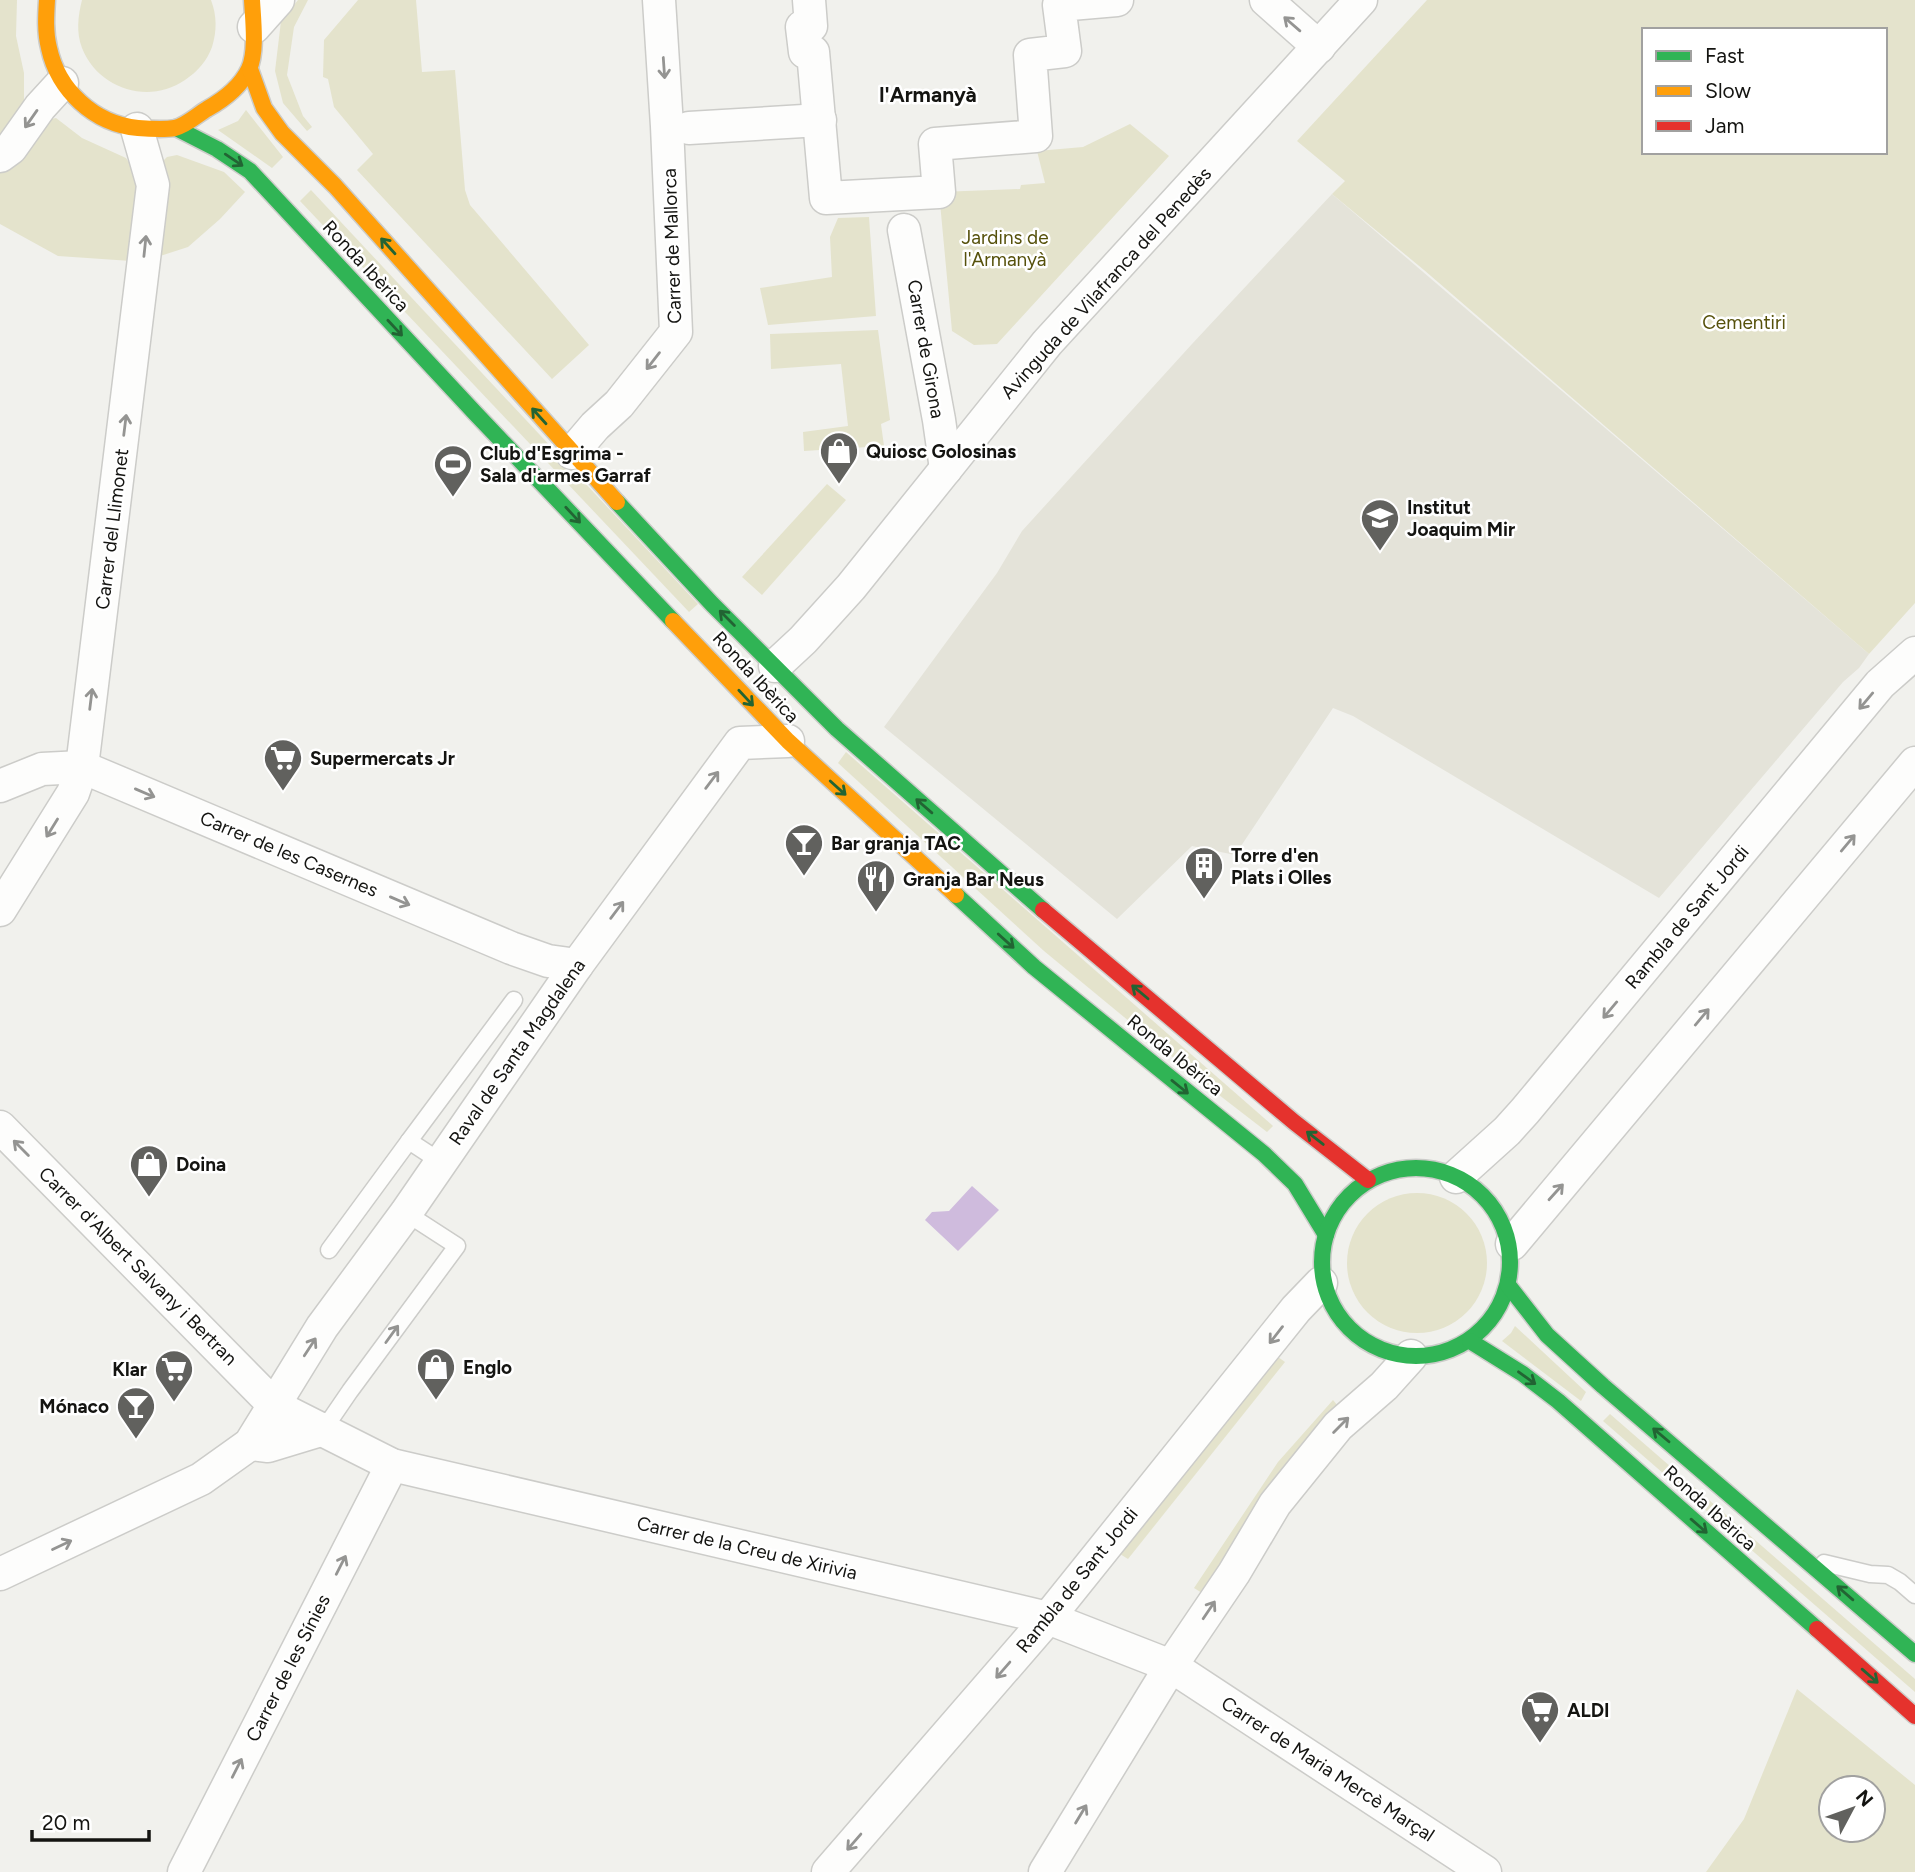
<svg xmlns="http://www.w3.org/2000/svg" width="1915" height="1872" viewBox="0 0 1915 1872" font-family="Figtree,sans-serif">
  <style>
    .built { fill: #e4e3d9 }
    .green { fill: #e4e3cc; fill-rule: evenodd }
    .water { fill: #cfbbdd }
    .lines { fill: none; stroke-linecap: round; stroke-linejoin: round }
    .lane-casing { stroke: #ccccc9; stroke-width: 19 }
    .street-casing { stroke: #ccccc9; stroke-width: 35 }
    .fast-casing { stroke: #ccccc9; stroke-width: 19 }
    .slow-casing { stroke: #ccccc9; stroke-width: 19 }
    .jam-casing { stroke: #ccccc9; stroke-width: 19 }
    .lane { stroke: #fdfdfc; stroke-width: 16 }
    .street { stroke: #fdfdfc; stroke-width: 32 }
    .fast { stroke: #30b455; stroke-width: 16 }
    .slow { stroke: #ff9f0a; stroke-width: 16 }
    .jam { stroke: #e5322d; stroke-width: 16 }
    .oneway { stroke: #949492 }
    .oneway2 { stroke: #226433 }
    .labels { text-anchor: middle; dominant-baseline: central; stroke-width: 5; stroke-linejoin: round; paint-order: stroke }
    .park-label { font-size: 19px; fill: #56510b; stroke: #fff }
    .street-label { font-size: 19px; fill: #141411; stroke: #fff }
    .poi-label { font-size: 19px; font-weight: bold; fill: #141411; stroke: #fff; text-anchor: start }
    .neighbourhood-label { font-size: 21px; font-weight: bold; fill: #141411; stroke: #fff }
  </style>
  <rect width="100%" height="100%" fill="#f1f1ed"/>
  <path class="built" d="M1332 194 1869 654 1859 668 1843 682 1659 898 1353 716 1333 708 1235 855 1192 846 1117 919 884 727 997 573 1022 531 1192 344Z"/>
  <g class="green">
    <path d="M0 0H17L16 36 24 73V103L4 139 0 142Z"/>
    <path d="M82 0H211C217 16 217 31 212 47 207 61 197 72 185 80 149 105 98 89 82 48 76 32 78 16 82 0Z"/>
    <path d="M298 0H308L294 27 287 75 303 116 312 127 307 131 283 103 275 71 281 21Z"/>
    <path d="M358 0H416L422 72 455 70 465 190 470 205 589 345 552 379 357 170 373 154 334 107 328 79 323 77 324 40Z"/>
    <path d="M1427 0H1915V603L1869 654 1424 270 1332 194 1345 181 1297 141ZM1644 30H1885V152H1644Z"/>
    <path d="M246 110 283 157 272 168 218 130 238 121Z"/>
    <path d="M56 118 82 138 126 158 140 179 131 261 58 256 0 224V170L46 120Z"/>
    <path d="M1130 124 1169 156 997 344 974 345 952 331 939 192 1020 189 1021 185 1045 183 1037 151 1083 147Z"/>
    <path d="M177 155 224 172 245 192 220 219 188 247 157 257 160 164 167 157Z"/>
    <path d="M311 190 698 604 689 612 300 201Z"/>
    <path d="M869 217 876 316 768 325 760 288 832 277 830 237 838 218Z"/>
    <path d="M878 330 890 420 881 424 884 446 804 451 803 432 848 426 841 364 771 369 770 334Z"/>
    <path d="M827 484 846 500 762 595 742 577Z"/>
    <path d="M846 752 1273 1126 1267 1132 1210 1088 1044 951 838 763Z"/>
    <circle cx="1417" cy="1263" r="70"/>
    <path d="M1515 1326 1586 1392 1581 1401 1502 1341 1511 1333Z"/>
    <path d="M1278 1357 1285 1362 1128 1559 1120 1554Z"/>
    <path d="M1333 1400 1338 1406 1284 1467 1202 1593 1194 1588 1278 1462Z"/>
    <path d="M1610 1414 1915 1679V1692L1603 1421Z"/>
    <path d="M1797 1689 1915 1785V1872H1706L1744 1819ZM1831 1788H1873V1830H1831Z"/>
  </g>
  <path class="water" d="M972 1186 999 1210 958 1251 925 1220 932 1212 949 1211Z"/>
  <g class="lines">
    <g class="lane-casing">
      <g id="lane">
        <path d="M441 1162 409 1141 514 1000"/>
        <path d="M329 1250 409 1141"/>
        <path d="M324 1429 350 1391 457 1246 406 1213"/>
        <path d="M1824 1563 1870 1574 1888 1575 1900 1582 1915 1595"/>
      </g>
    </g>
    <g class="street-casing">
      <g id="street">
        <path d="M809 0 811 26 802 27 805 52H813L826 198 939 192 935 144 1036 136 1030 55 1065 51 1059 5 1117 0"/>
        <path d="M1266 0 1319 47"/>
        <path d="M254 27 278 0"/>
        <path d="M689 128 820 120"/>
        <path d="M0 156 11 148 40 107 62 83"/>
        <path d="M904 230 939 420 946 469"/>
        <path d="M572 453 595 426 619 404 676 332 667 126 659 0"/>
        <path d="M775 666 803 640 851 587 1047 343 1361 0"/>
        <path d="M0 786 42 769 82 767 511 948 548 961 577 965"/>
        <path d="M0 910 73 793 82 767 153 185 137 129"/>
        <path d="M0 1127 275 1406 392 1465 1048 1618 1171 1666 1485 1872"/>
        <path d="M1456 1177 1507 1131 1525 1111 1880 684 1915 653"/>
        <path d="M1512 1244 1915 763"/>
        <path d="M250 1444 268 1446 324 1429"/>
        <path d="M0 1574 201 1479 250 1444 322 1327 406 1213 577 965 740 743 788 741"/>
        <path d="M184 1872 392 1465"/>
        <path d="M828 1872 1048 1618 1296 1309 1321 1283"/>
        <path d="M1045 1872 1171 1666 1234 1573 1275 1504 1338 1426 1384 1386 1411 1356"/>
      </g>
    </g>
    <g class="fast-casing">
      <g id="fast">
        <path d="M176 128 217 149 250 171 475 413 673 621"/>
        <path d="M617 502 712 604 837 729 1043 910"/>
        <path d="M956 895 1034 967 1264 1154 1295 1184 1326 1235"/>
        <circle cx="1416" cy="1262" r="94"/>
        <path d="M1508 1285 1547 1335 1603 1386 1915 1654"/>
        <path d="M1470 1341 1523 1374 1558 1401 1817 1629"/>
      </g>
    </g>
    <g class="slow-casing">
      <g id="slow">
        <path d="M47 0C46 16 45 32 49 48 58 90 94 124 138 128 150 129 163 130 175 128 187 125 197 115 207 109 223 100 241 86 249 69 257 52 253 19 252 0"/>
        <path d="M250 69 264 108 282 133 335 186 617 502"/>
        <path d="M673 621 788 741 956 895"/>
      </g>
    </g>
    <g class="jam-casing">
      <g id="jam">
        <path d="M1043 910 1294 1122 1368 1180"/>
        <path d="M1817 1629 1915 1716"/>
      </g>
    </g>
    <use href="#lane" class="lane"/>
    <use href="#street" class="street"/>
    <use href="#fast" class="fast"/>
    <use href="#slow" class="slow"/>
    <use href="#jam" class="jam"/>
  </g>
  <defs><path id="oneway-shaft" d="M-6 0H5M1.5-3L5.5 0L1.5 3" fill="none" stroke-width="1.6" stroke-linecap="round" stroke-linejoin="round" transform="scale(1.75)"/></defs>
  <g class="oneway">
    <use href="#oneway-shaft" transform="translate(1292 24) rotate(-139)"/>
    <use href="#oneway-shaft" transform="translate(664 68) rotate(86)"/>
    <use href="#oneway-shaft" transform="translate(31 119) rotate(125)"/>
    <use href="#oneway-shaft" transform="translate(145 246) rotate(-84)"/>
    <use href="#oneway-shaft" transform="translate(653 361) rotate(128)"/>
    <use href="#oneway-shaft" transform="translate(125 425) rotate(-83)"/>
    <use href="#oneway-shaft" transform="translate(91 699) rotate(-83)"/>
    <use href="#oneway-shaft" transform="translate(1866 701) rotate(130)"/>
    <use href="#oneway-shaft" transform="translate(712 780) rotate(-53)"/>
    <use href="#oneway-shaft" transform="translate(145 793) rotate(23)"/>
    <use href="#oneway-shaft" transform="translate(52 828) rotate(122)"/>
    <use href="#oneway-shaft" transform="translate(1848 843) rotate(-50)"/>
    <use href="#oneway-shaft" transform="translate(400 901) rotate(23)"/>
    <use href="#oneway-shaft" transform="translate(617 910) rotate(-53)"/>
    <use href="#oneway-shaft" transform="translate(1610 1010) rotate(130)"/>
    <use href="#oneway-shaft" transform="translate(1702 1017) rotate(-50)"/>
    <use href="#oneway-shaft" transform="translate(21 1148) rotate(-135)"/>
    <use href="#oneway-shaft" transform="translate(1556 1192) rotate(-48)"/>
    <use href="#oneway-shaft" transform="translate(392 1334) rotate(-54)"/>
    <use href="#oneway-shaft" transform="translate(1276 1335) rotate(128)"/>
    <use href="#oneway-shaft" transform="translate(310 1347) rotate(-57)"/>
    <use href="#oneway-shaft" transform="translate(1341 1425) rotate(-45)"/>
    <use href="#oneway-shaft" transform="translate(62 1545) rotate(-25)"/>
    <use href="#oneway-shaft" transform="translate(341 1565) rotate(-63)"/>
    <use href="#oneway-shaft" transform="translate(1209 1610) rotate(-56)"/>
    <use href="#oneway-shaft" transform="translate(1003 1670) rotate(131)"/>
    <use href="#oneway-shaft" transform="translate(237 1768) rotate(-63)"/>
    <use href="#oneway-shaft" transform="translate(1081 1814) rotate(-59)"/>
    <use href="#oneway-shaft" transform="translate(854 1842) rotate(131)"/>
  </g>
  <g class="oneway2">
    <use href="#oneway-shaft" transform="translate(234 160) rotate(34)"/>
    <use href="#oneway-shaft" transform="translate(388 246) rotate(-132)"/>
    <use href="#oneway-shaft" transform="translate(395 328) rotate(47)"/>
    <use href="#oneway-shaft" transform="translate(539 416) rotate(-132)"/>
    <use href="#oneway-shaft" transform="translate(573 515) rotate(47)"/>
    <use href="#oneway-shaft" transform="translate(727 618) rotate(-135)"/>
    <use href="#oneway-shaft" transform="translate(746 698) rotate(47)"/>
    <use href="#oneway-shaft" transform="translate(838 788) rotate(42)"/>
    <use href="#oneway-shaft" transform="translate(924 806) rotate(-139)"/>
    <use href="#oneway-shaft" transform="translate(1006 941) rotate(42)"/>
    <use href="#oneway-shaft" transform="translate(1140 992) rotate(-140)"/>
    <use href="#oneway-shaft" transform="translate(1180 1087) rotate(39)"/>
    <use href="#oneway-shaft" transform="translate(1315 1138) rotate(-142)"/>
    <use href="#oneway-shaft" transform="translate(1527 1378) rotate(36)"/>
    <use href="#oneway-shaft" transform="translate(1661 1435) rotate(-140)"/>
    <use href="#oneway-shaft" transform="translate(1699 1526) rotate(41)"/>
    <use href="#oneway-shaft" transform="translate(1845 1593) rotate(-139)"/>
    <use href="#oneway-shaft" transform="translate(1870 1676) rotate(41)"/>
  </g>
  <defs>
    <g id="shop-pin" transform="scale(2.0125)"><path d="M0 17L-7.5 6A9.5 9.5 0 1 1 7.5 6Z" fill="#61615e" stroke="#fff"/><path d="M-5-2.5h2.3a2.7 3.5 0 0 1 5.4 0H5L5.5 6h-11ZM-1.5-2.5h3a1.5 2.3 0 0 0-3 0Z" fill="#fff"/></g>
    <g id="stadium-pin" transform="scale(2.0125)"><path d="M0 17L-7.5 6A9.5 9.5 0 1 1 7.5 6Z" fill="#61615e" stroke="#fff"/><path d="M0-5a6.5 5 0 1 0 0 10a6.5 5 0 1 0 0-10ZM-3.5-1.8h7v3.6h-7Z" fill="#fff"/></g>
    <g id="school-pin" transform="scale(2.0125)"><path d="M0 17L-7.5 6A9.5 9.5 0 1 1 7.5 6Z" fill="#61615e" stroke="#fff"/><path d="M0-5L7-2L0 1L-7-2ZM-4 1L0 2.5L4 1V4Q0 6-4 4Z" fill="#fff"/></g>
    <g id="supermarket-pin" transform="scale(2.0125)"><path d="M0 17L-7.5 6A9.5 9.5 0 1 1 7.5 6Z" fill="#61615e" stroke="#fff"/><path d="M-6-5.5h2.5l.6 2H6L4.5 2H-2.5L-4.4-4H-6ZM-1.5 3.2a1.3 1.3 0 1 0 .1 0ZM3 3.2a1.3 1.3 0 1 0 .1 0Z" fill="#fff"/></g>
    <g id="bar-pin" transform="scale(2.0125)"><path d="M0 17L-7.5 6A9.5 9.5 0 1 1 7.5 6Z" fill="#61615e" stroke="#fff"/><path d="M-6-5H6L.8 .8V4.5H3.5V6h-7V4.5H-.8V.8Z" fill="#fff"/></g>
    <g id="building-pin" transform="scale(2.0125)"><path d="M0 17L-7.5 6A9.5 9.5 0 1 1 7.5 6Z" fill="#61615e" stroke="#fff"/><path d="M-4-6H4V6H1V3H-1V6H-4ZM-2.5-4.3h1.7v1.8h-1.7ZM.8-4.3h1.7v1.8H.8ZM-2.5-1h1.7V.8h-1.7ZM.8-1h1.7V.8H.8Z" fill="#fff"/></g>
    <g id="restaurant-pin" transform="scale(2.0125)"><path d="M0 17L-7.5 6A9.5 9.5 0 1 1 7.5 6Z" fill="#61615e" stroke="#fff"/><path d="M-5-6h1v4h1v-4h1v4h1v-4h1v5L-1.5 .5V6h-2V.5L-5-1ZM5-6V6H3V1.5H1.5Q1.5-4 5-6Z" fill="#fff"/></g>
  </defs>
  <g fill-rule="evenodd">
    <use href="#shop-pin" x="839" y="451"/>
    <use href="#stadium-pin" x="453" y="464"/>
    <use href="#school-pin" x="1380" y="518"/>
    <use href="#supermarket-pin" x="283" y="758"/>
    <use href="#bar-pin" x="804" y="843"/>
    <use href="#building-pin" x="1204" y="866"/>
    <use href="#restaurant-pin" x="876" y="879"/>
    <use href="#shop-pin" x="149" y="1164"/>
    <use href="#shop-pin" x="436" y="1367"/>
    <use href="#supermarket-pin" x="174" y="1369"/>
    <use href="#bar-pin" x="136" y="1406"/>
    <use href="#supermarket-pin" x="1540" y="1710"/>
  </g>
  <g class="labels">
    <g class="park-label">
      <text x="1005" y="237">Jardins de<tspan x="1005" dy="22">l'Armanyà</tspan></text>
      <text x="1744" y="322">Cementiri</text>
    </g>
    <g class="street-label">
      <text transform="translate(672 246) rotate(-92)">Carrer de Mallorca</text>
      <text transform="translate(366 266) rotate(47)">Ronda Ibèrica</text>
      <text transform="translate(1106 283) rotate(-48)">Avinguda de Vilafranca del Penedès</text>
      <text transform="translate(926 349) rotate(80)">Carrer de Girona</text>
      <text transform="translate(112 529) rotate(-83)">Carrer del Llimonet</text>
      <text transform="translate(756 677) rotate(47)">Ronda Ibèrica</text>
      <text transform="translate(289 854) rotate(23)">Carrer de les Casernes</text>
      <text transform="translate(1687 917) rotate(-50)">Rambla de Sant Jordi</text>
      <text transform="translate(517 1052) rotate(-55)">Raval de Santa Magdalena</text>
      <text transform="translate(1175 1055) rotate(39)">Ronda Ibèrica</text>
      <text transform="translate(138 1266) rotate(45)">Carrer d'Albert Salvany i Bertran</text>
      <text transform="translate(1710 1508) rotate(42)">Ronda Ibèrica</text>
      <text transform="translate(747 1548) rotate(13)">Carrer de la Creu de Xirivia</text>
      <text transform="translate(1077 1580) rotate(-51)">Rambla de Sant Jordi</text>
      <text transform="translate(288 1668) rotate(-63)">Carrer de les Sínies</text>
      <text transform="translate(1328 1769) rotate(33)">Carrer de Maria Mercè Marçal</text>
    </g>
    <g class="poi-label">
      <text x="866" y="451">Quiosc Golosinas</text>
      <text x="480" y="453">Club d'Esgrima -<tspan x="480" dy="22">Sala d'armes Garraf</tspan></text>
      <text x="1407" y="507">Institut<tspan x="1407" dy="22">Joaquim Mir</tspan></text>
      <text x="310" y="758">Supermercats Jr</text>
      <text x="831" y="843">Bar granja TAC</text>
      <text x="1231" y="855">Torre d'en<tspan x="1231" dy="22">Plats i Olles</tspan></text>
      <text x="903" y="879">Granja Bar Neus</text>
      <text x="176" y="1164">Doina</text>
      <text x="463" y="1367">Englo</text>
      <text x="147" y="1369" text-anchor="end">Klar</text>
      <text x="109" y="1406" text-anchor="end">Mónaco</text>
      <text x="1567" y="1710">ALDI</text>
    </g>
    <g class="neighbourhood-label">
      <text x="928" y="94">l'Armanyà</text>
    </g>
  </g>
  <rect x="1642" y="28" width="245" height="126" fill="#ffffff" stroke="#a1a1a0" stroke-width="2"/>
  <rect x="1656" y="51" width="35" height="10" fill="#30b455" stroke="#a1a1a0" stroke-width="2"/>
  <text x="1705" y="63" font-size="21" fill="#141411">Fast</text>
  <rect x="1656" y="86" width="35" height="10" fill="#ff9f0a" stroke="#a1a1a0" stroke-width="2"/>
  <text x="1705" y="98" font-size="21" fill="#141411">Slow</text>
  <rect x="1656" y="121" width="35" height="10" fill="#e5322d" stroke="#a1a1a0" stroke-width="2"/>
  <text x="1705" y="133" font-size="21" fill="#141411">Jam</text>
  <g transform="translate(1852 1809) rotate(49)"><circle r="33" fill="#ffffff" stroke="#a1a1a0" stroke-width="2"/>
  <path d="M0-5L12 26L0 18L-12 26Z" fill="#61615e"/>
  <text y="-10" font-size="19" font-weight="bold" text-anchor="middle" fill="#141411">N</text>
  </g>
  <path d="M32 1830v10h117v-10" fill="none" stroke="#141411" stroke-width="3.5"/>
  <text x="42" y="1830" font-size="21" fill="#141411" stroke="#ffffff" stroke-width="5" paint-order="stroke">20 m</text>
</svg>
